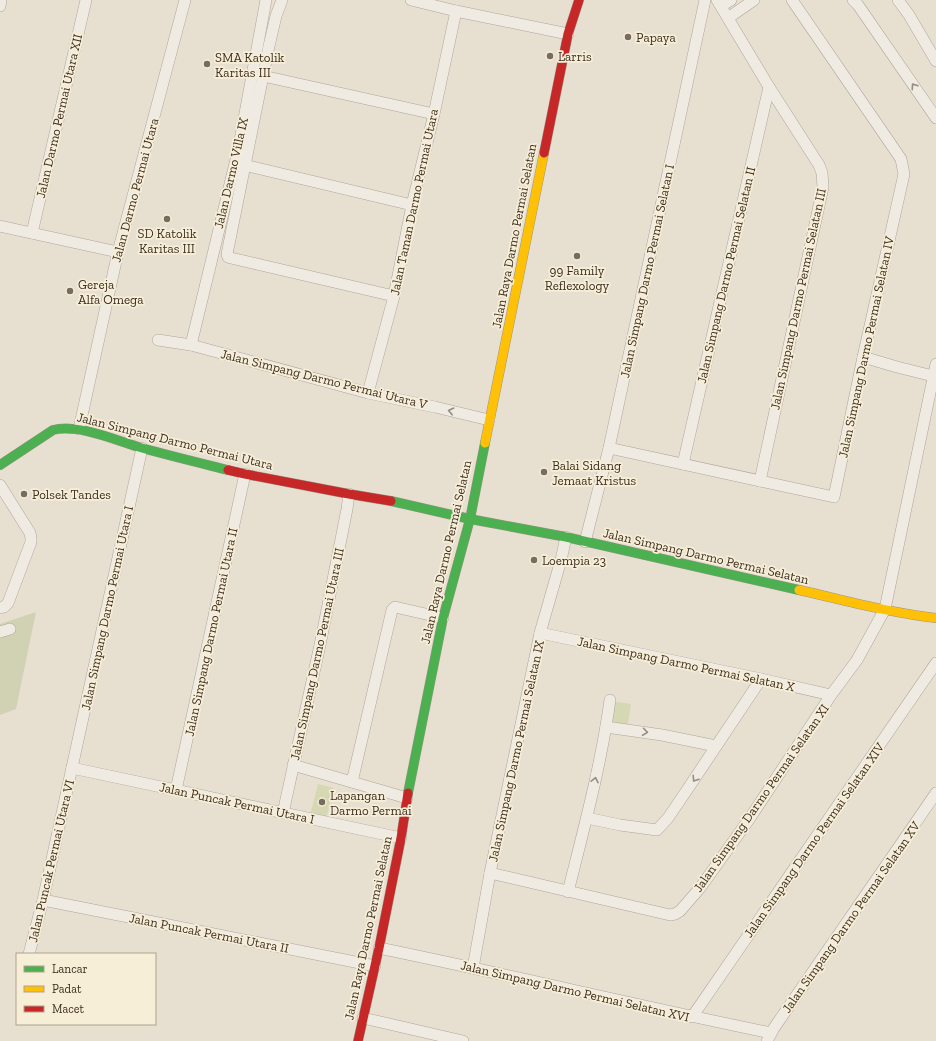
<svg xmlns="http://www.w3.org/2000/svg" width="936" height="1041" viewBox="0 0 936 1041" font-family="'Zilla Slab',serif">
  <style>
    .green { fill: #d6d7b3 }
    .cemetery { fill: #d1d1b3 }
    .lines { fill: none; stroke-linecap: round; stroke-linejoin: round }
    .street-casing { stroke: #ada599; stroke-width: 12 }
    .fast-casing { stroke: #9c958a; stroke-width: 10 }
    .slow-casing { stroke: #9c958a; stroke-width: 10 }
    .jam-casing { stroke: #9c958a; stroke-width: 10 }
    .street { stroke: #efebe3; stroke-width: 11 }
    .fast { stroke: #4caf50; stroke-width: 9 }
    .slow { stroke: #ffc107; stroke-width: 9 }
    .jam { stroke: #c62828; stroke-width: 9 }
    .oneway { stroke: #968c82 }
    .poi-dot { fill: #786c5e; stroke: #f7eed8; stroke-width: 1.5 }
    .labels { text-anchor: middle; dominant-baseline: central; stroke-width: 3.5; stroke-linejoin: round; paint-order: stroke }
    .poi-label { font-size: 13px; fill: #3d2e20; stroke: #f7eed8; text-anchor: start }
    .street-label { font-size: 13px; fill: #3d2e20; stroke: #f7eed8 }
  </style>
  <rect width="100%" height="100%" fill="#e7e0d1"/>
  <g class="green">
    <path d="M611 701 631 704 627 729 617 727 618 723 610 721Z"/>
    <path d="M318 784 334 788 326 819 310 815Z"/>
  </g>
  <path class="cemetery" d="M36 612 16 709 0 715V624Z"/>
  <g class="lines">
    <g class="street-casing">
      <g id="street">
        <path d="M282 0 276 16 269 46 228 249 227 254 228 257 231 258 394 296"/>
        <path d="M411 0 456 11 568 34"/>
        <path d="M717 0 769 87 819 165 822 173 823 187 760 481"/>
        <path d="M853 0 858 5 936 118"/>
        <path d="M898 0 909 15 936 61"/>
        <path d="M0 6 1 0"/>
        <path d="M721 6 731 0"/>
        <path d="M728 18 754 0"/>
        <path d="M263 76 434 114"/>
        <path d="M244 165 412 205"/>
        <path d="M0 226 118 252"/>
        <path d="M32 233 86 0"/>
        <path d="M158 340 191 345 368 393 435 407 489 420"/>
        <path d="M191 345 238 151 266 0"/>
        <path d="M863 357 897 367 933 376"/>
        <path d="M368 393 394 296 412 205 434 114 456 11"/>
        <path d="M79 429 118 252 185 0"/>
        <path d="M609 448 834 497 863 357 904 174 901 159 792 0"/>
        <path d="M683 464 769 87"/>
        <path d="M0 485 30 533 31 538V542L8 603 4 607 0 608"/>
        <path d="M585 542 609 448 705 0"/>
        <path d="M0 632 10 629"/>
        <path d="M540 633 761 679 831 695"/>
        <path d="M606 727 662 735 716 746"/>
        <path d="M293 765 407 798"/>
        <path d="M72 768 401 838"/>
        <path d="M352 782 392 610 395 607 443 618"/>
        <path d="M176 790 245 474"/>
        <path d="M283 813 320 645 347 509 349 494"/>
        <path d="M587 818 620 825 657 830 668 818 687 790 761 679"/>
        <path d="M490 873 670 915 675 914 680 911 700 888 750 818 831 695 857 660 885 609 936 364"/>
        <path d="M568 892C584 828 601 765 610 700"/>
        <path d="M43 900 375 966"/>
        <path d="M379 948C510 975 640 1006 771 1033"/>
        <path d="M29 954 43 900 142 448"/>
        <path d="M473 968 490 873 540 633 561 560 566 537"/>
        <path d="M692 1017 936 663"/>
        <path d="M363 1018 463 1041"/>
        <path d="M767 1041 774 1028 936 793"/>
      </g>
    </g>
    <g class="fast-casing">
      <g id="fast">
        <path d="M0 465 53 430C77 423 117 441 142 448 171 456 200 463 228 470"/>
        <path d="M391 501 470 519 566 537 799 590"/>
        <path d="M408 793 443 618 470 519 485 443"/>
      </g>
    </g>
    <g class="slow-casing">
      <g id="slow">
        <path d="M485 443 544 153"/>
        <path d="M799 590C844 600 890 613 936 618"/>
      </g>
    </g>
    <g class="jam-casing">
      <g id="jam">
        <path d="M544 153 568 34 579 0"/>
        <path d="M228 470 245 474 349 494 391 501"/>
        <path d="M358 1041 379 948 401 838 408 793"/>
      </g>
    </g>
    <use href="#street" class="street"/>
    <use href="#fast" class="fast"/>
    <use href="#slow" class="slow"/>
    <use href="#jam" class="jam"/>
  </g>
  <defs><path id="oneway-chevron" d="M-2-3.5L2.5 0L-2 3.5" fill="none" stroke-width="1.6" stroke-linecap="round" stroke-linejoin="round"/></defs>
  <g class="oneway">
    <use href="#oneway-chevron" transform="translate(914 86) rotate(-124)"/>
    <use href="#oneway-chevron" transform="translate(451 411) rotate(-167)"/>
    <use href="#oneway-chevron" transform="translate(645 732) rotate(8)"/>
    <use href="#oneway-chevron" transform="translate(695 779) rotate(123)"/>
    <use href="#oneway-chevron" transform="translate(595 780) rotate(-78)"/>
  </g>
  <g class="poi-dot">
    <circle cx="628" cy="37" r="4"/>
    <circle cx="550" cy="56" r="4"/>
    <circle cx="207" cy="64" r="4"/>
    <circle cx="167" cy="219" r="4"/>
    <circle cx="577" cy="256" r="4"/>
    <circle cx="70" cy="291" r="4"/>
    <circle cx="544" cy="472" r="4"/>
    <circle cx="24" cy="494" r="4"/>
    <circle cx="534" cy="560" r="4"/>
    <circle cx="322" cy="802" r="4"/>
  </g>
  <g class="labels">
    <g class="poi-label">
      <text x="636" y="37">Papaya</text>
      <text x="558" y="56">Larris</text>
      <text x="215" y="57">SMA Katolik<tspan x="215" dy="15">Karitas III</tspan></text>
      <text x="167" y="233" text-anchor="middle">SD Katolik<tspan x="167" dy="15">Karitas III</tspan></text>
      <text x="577" y="270" text-anchor="middle">99 Family<tspan x="577" dy="15">Reflexology</tspan></text>
      <text x="78" y="284">Gereja<tspan x="78" dy="15">Alfa Omega</tspan></text>
      <text x="552" y="465">Balai Sidang<tspan x="552" dy="15">Jemaat Kristus</tspan></text>
      <text x="32" y="494">Polsek Tandes</text>
      <text x="542" y="560">Loempia 23</text>
      <text x="330" y="795">Lapangan<tspan x="330" dy="15">Darmo Permai</tspan></text>
    </g>
    <g class="street-label">
      <text transform="translate(59 116) rotate(-77)">Jalan Darmo Permai Utara XII</text>
      <text transform="translate(231 173) rotate(-77)">Jalan Darmo Villa IX</text>
      <text transform="translate(135 190) rotate(-75)">Jalan Darmo Permai Utara</text>
      <text transform="translate(414 202) rotate(-78)">Jalan Taman Darmo Permai Utara</text>
      <text transform="translate(514 236) rotate(-79)">Jalan Raya Darmo Permai Selatan</text>
      <text transform="translate(647 271) rotate(-78)">Jalan Simpang Darmo Permai Selatan I</text>
      <text transform="translate(726 275) rotate(-77)">Jalan Simpang Darmo Permai Selatan II</text>
      <text transform="translate(798 299) rotate(-78)">Jalan Simpang Darmo Permai Selatan III</text>
      <text transform="translate(866 347) rotate(-78)">Jalan Simpang Darmo Permai Selatan IV</text>
      <text transform="translate(324 379) rotate(14)">Jalan Simpang Darmo Permai Utara V</text>
      <text transform="translate(175 441) rotate(14)">Jalan Simpang Darmo Permai Utara</text>
      <text transform="translate(446 552) rotate(-77)">Jalan Raya Darmo Permai Selatan</text>
      <text transform="translate(706 556) rotate(13)">Jalan Simpang Darmo Permai Selatan</text>
      <text transform="translate(107 608) rotate(-78)">Jalan Simpang Darmo Permai Utara I</text>
      <text transform="translate(211 632) rotate(-78)">Jalan Simpang Darmo Permai Utara II</text>
      <text transform="translate(317 654) rotate(-78)">Jalan Simpang Darmo Permai Utara III</text>
      <text transform="translate(686 664) rotate(12)">Jalan Simpang Darmo Permai Selatan X</text>
      <text transform="translate(516 751) rotate(-78)">Jalan Simpang Darmo Permai Selatan IX</text>
      <text transform="translate(761 798) rotate(-55)">Jalan Simpang Darmo Permai Selatan XI</text>
      <text transform="translate(237 803) rotate(12)">Jalan Puncak Permai Utara I</text>
      <text transform="translate(814 840) rotate(-55)">Jalan Simpang Darmo Permai Selatan XIV</text>
      <text transform="translate(51 861) rotate(-77)">Jalan Puncak Permai Utara VI</text>
      <text transform="translate(851 917) rotate(-55)">Jalan Simpang Darmo Permai Selatan XV</text>
      <text transform="translate(368 928) rotate(-78)">Jalan Raya Darmo Permai Selatan</text>
      <text transform="translate(209 933) rotate(11)">Jalan Puncak Permai Utara II</text>
      <text transform="translate(575 991) rotate(13)">Jalan Simpang Darmo Permai Selatan XVI</text>
    </g>
  </g>
  <rect x="16" y="953" width="140" height="72" fill="#f7eed8" stroke="#ada18e"/>
  <rect x="24" y="966" width="20" height="6" fill="#4caf50" stroke="#ada18e"/>
  <text x="52" y="973" font-size="12" fill="#3d2e20">Lancar</text>
  <rect x="24" y="986" width="20" height="6" fill="#ffc107" stroke="#ada18e"/>
  <text x="52" y="993" font-size="12" fill="#3d2e20">Padat</text>
  <rect x="24" y="1006" width="20" height="6" fill="#c62828" stroke="#ada18e"/>
  <text x="52" y="1013" font-size="12" fill="#3d2e20">Macet</text>
</svg>
